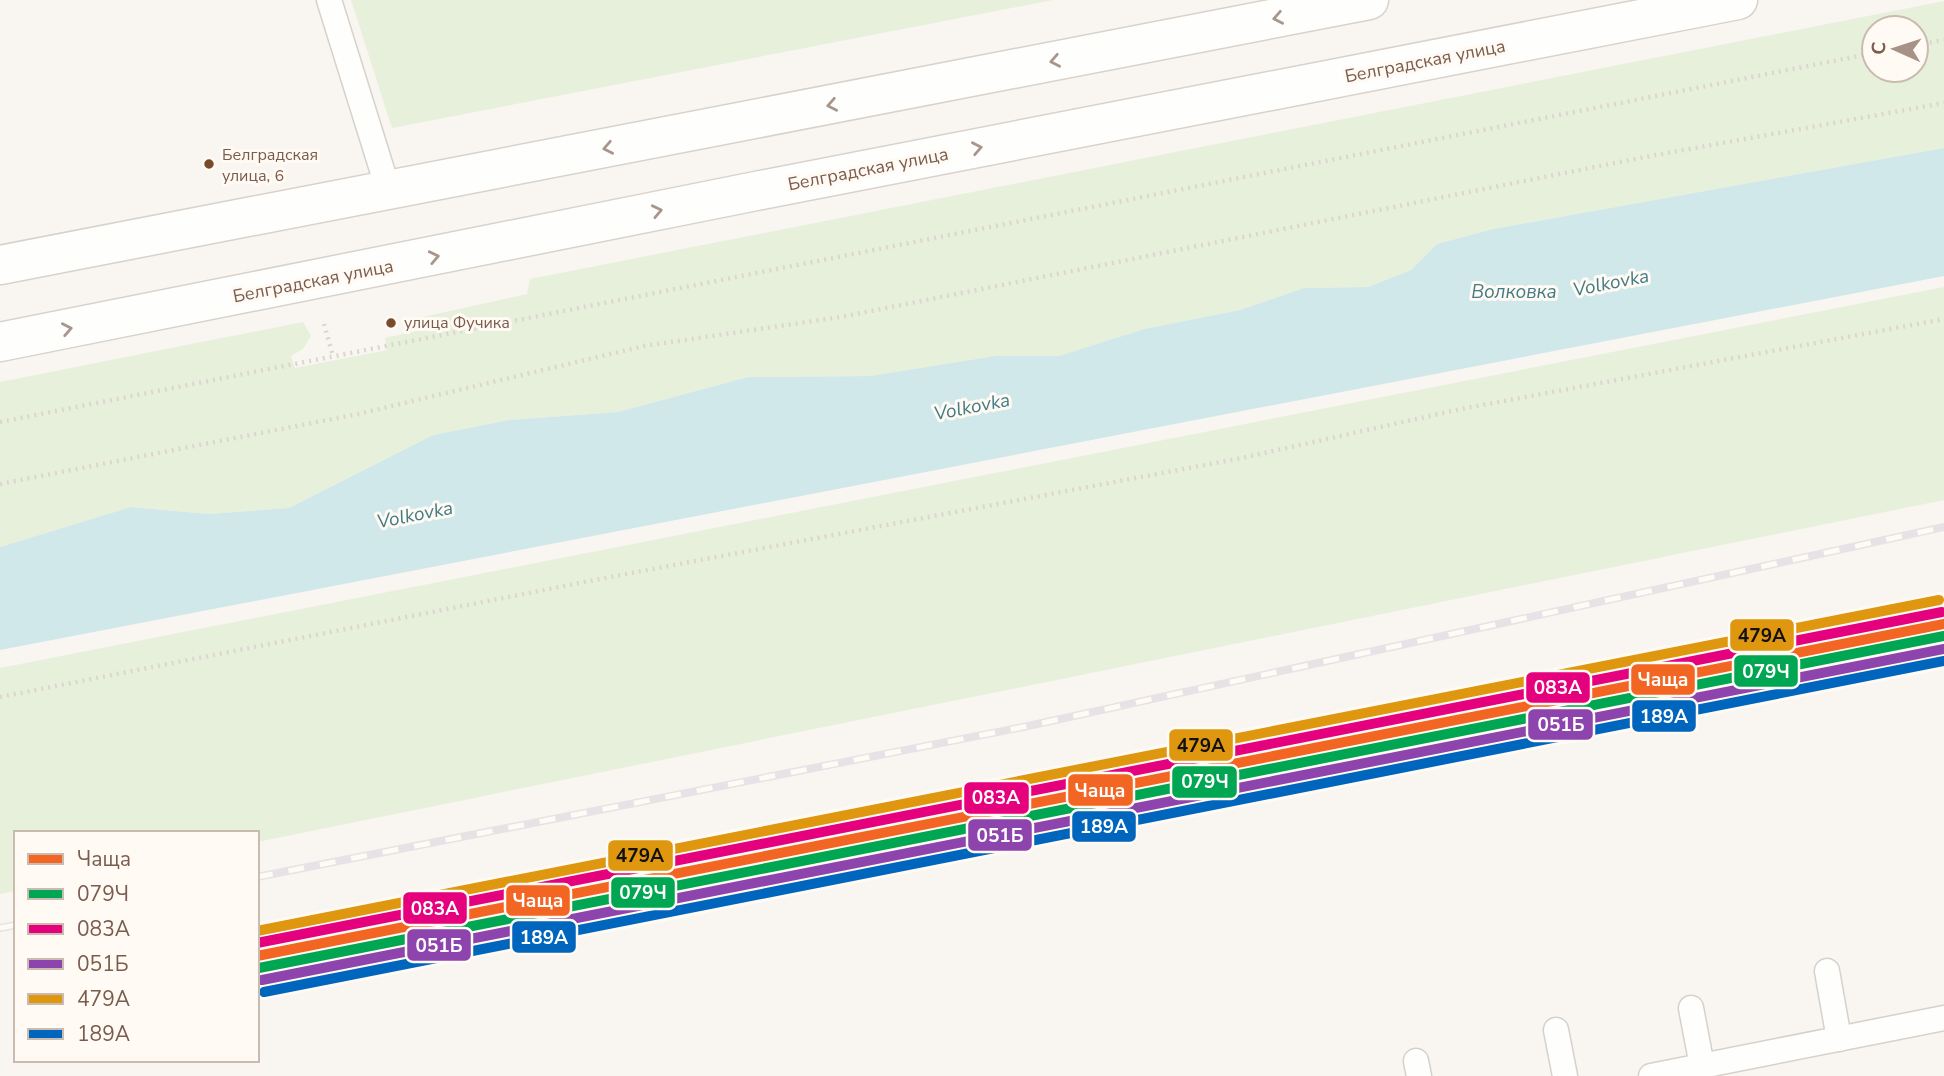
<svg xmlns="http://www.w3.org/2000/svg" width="1944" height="1076" viewBox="0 0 1944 1076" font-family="'Nunito Sans',sans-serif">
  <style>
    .green { fill: #e7f0db; fill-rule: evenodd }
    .water { fill: #d0e8ea }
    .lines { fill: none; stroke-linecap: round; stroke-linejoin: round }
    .lane-casing { stroke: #d7d1cb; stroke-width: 27 }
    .secondary-casing { stroke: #d9d2cb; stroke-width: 41 }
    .path { stroke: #dcd5d0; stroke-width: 4.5; stroke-dasharray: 2 5; stroke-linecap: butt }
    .lane { stroke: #fefefd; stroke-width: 24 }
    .secondary { stroke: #fefefd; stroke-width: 38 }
    .rail-casing { stroke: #e6e3e7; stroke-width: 8 }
    .rail { stroke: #fffaf3; stroke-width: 5; stroke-dasharray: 16; stroke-linecap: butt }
    .rail-1-casing { stroke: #fffaf3; stroke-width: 16 }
    .rail-2-casing { stroke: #fffaf3; stroke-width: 16 }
    .rail-3-casing { stroke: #fffaf3; stroke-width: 16 }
    .rail-4-casing { stroke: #fffaf3; stroke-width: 16 }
    .rail-5-casing { stroke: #fffaf3; stroke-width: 16 }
    .rail-6-casing { stroke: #fffaf3; stroke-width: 16 }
    .rail-1 { stroke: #f26522; stroke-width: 10 }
    .rail-2 { stroke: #00a651; stroke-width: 10 }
    .rail-3 { stroke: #e5007d; stroke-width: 10 }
    .rail-4 { stroke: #8e44ad; stroke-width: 10 }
    .rail-5 { stroke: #de970f; stroke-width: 10 }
    .rail-6 { stroke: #0065bd; stroke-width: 10 }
    .oneway { stroke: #a8958b }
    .bus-dot { fill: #7a4b2a; stroke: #fffaf3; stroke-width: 2.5 }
    .labels { text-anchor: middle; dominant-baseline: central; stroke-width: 6; stroke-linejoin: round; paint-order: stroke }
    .bus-label { font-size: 16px; fill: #7a5c4d; stroke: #fffaf3; text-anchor: start }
    .street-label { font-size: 18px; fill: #7a5c4d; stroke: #fffaf3 }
    .water-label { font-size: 19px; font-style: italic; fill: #437c86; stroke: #fffaf3 }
    .line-badge { stroke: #fffaf3; stroke-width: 2.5 }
    .badge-label { font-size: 19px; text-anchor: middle; font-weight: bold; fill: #fff }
    .pale-badge-label { font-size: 19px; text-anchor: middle; font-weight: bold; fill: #111 }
  </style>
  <rect width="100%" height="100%" fill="#f9f5f0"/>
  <g class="green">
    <path d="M351 0H1053L392 128Z"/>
    <path d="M1944 1V148L1493 229 1437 244 1411 270 1368 287 1304 288 1240 310 1144 329 1059 356H995L870 376 748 377 618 412 509 420 433 435 289 508 208 514 131 507 0 547V382L303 322 311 336 303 349 291 356 295 368 387 350 385 338 421 330 418 318 527 294 530 279ZM1874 28H1916V70H1874Z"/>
    <path d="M1944 287V500L257 842V833H16V891L0 894V668Z"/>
  </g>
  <path class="water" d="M1944 148V276L0 650V547L131 507 208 514 289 508 433 435 509 420 618 412 748 377 870 376 995 356H1059L1144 329 1240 310 1304 288 1368 287 1411 270 1437 244 1493 229Z"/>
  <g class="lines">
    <g class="lane-casing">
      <g id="lane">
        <path d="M329 0 388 189"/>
        <path d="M1827 971 1839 1039"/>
        <path d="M1691 1008 1702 1066"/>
        <path d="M1556 1030 1565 1076"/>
        <path d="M1416 1061 1419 1076"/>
        <path d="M1651 1076 1944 1018"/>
      </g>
    </g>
    <g class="secondary-casing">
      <g id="secondary">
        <path d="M0 265 1369 0"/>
        <path d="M0 342 751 192 1738 0"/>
      </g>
    </g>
    <g class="path">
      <path d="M1916 45 1944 40"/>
      <path d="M324 324 333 356"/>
      <path d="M0 422 1874 53"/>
      <path d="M0 484 358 414 644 346 841 317 1645 157 1944 103"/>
      <path d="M0 697 605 578 1242 458 1461 409 1944 319"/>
    </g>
    <use href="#lane" class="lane"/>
    <use href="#secondary" class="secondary"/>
    <g class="rail-casing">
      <g id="rail">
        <path d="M257 877 1028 726 1944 527"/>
        <path d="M0 928 16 925"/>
      </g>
    </g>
    <use href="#rail" class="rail"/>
    <g class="rail-1-casing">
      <path id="rail-1" d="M257 956 1944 624"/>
    </g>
    <g class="rail-2-casing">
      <path id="rail-2" d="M259 968 1944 636"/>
    </g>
    <g class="rail-3-casing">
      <path id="rail-3" d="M257 943 1942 612"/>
    </g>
    <g class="rail-4-casing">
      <path id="rail-4" d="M262 980 1944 649"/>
    </g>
    <g class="rail-5-casing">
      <path id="rail-5" d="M257 931 1939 600"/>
    </g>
    <g class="rail-6-casing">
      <path id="rail-6" d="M264 992 1944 661"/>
    </g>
    <use href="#rail-1" class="rail-1"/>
    <use href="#rail-2" class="rail-2"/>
    <use href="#rail-3" class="rail-3"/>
    <use href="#rail-4" class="rail-4"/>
    <use href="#rail-5" class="rail-5"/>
    <use href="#rail-6" class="rail-6"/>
  </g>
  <defs><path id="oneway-chevron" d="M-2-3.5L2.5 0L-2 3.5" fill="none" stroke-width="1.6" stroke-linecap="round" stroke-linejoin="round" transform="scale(1.75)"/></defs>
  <g class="oneway">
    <use href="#oneway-chevron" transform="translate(1278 18) rotate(169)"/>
    <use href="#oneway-chevron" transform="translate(1055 61) rotate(169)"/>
    <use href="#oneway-chevron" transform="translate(832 105) rotate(169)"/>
    <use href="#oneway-chevron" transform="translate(608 148) rotate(169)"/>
    <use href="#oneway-chevron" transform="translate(977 148) rotate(-11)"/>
    <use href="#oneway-chevron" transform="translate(657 211) rotate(-12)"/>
    <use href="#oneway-chevron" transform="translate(434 257) rotate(-12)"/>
    <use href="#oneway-chevron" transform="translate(67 329) rotate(-11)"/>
  </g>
  <g class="bus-dot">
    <circle cx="209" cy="164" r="6"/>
    <circle cx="391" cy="323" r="6"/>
  </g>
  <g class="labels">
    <g class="bus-label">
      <text x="222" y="155">Белградская<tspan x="222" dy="21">улица, 6</tspan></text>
      <text x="404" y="323">улица Фучика</text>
    </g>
    <g class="street-label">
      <text transform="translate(1425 61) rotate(-11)">Белградская улица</text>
      <text transform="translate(868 169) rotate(-11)">Белградская улица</text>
      <text transform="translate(313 281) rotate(-11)">Белградская улица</text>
    </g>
    <g class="water-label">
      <text transform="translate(1611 283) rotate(-11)">Volkovka</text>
      <text x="1514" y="292">Волковка</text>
      <text transform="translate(972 407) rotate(-11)">Volkovka</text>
      <text transform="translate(415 515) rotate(-11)">Volkovka</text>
    </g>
  </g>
  <g class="line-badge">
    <rect x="1729" y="618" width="66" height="34" rx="7" fill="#de970f"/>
    <rect x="1733" y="654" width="66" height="34" rx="7" fill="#00a651"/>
    <rect x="1630" y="663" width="66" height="33" rx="7" fill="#f26522"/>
    <rect x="1525" y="671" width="66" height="33" rx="7" fill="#e5007d"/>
    <rect x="1631" y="699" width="66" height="34" rx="7" fill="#0065bd"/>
    <rect x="1527" y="708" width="67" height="33" rx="7" fill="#8e44ad"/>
    <rect x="1168" y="728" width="66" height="34" rx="7" fill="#de970f"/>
    <rect x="1171" y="765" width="67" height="34" rx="7" fill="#00a651"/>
    <rect x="1067" y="773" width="67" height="34" rx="7" fill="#f26522"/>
    <rect x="963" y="781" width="67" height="34" rx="7" fill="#e5007d"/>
    <rect x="1071" y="810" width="66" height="33" rx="7" fill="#0065bd"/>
    <rect x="967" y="818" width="66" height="34" rx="7" fill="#8e44ad"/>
    <rect x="607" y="839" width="67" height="33" rx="7" fill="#de970f"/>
    <rect x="610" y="876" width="66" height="33" rx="7" fill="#00a651"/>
    <rect x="505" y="884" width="66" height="33" rx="7" fill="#f26522"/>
    <rect x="402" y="891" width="66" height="34" rx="7" fill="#e5007d"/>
    <rect x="511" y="920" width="66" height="34" rx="7" fill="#0065bd"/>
    <rect x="406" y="928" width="66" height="34" rx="7" fill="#8e44ad"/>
  </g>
  <g class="badge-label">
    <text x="1766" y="678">079Ч</text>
    <text x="1663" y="686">Чаща</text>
    <text x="1558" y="694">083А</text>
    <text x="1664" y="723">189А</text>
    <text x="1561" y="731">051Б</text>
    <text x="1205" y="788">079Ч</text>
    <text x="1100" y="797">Чаща</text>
    <text x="996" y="804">083А</text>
    <text x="1104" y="833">189А</text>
    <text x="1000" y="842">051Б</text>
    <text x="643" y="899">079Ч</text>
    <text x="538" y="907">Чаща</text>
    <text x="435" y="915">083А</text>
    <text x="544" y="944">189А</text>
    <text x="439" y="952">051Б</text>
  </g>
  <g class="pale-badge-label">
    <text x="1762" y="642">479А</text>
    <text x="1201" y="752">479А</text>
    <text x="640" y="862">479А</text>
  </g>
  <rect x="14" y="831" width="245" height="231" fill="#fffaf3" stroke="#cabbb1" stroke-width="2"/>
  <rect x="28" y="854" width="35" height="10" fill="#f26522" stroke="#cabbb1" stroke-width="2"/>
  <text x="77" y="866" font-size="21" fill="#7a5c4d">Чаща</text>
  <rect x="28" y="889" width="35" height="10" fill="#00a651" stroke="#cabbb1" stroke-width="2"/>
  <text x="77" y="901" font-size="21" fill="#7a5c4d">079Ч</text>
  <rect x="28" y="924" width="35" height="10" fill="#e5007d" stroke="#cabbb1" stroke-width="2"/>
  <text x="77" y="936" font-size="21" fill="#7a5c4d">083А</text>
  <rect x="28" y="959" width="35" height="10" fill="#8e44ad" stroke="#cabbb1" stroke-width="2"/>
  <text x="77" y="971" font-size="21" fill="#7a5c4d">051Б</text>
  <rect x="28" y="994" width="35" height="10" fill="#de970f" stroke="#cabbb1" stroke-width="2"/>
  <text x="77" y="1006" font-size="21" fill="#7a5c4d">479А</text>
  <rect x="28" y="1029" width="35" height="10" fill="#0065bd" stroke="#cabbb1" stroke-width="2"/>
  <text x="77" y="1041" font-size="21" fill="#7a5c4d">189А</text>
  <g transform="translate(1895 49) rotate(273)"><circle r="33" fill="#fffaf3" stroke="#cabbb1" stroke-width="2"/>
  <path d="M0-5L12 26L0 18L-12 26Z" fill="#a69286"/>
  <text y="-10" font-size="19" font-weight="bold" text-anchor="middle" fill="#7a5c4d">С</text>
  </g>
</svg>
